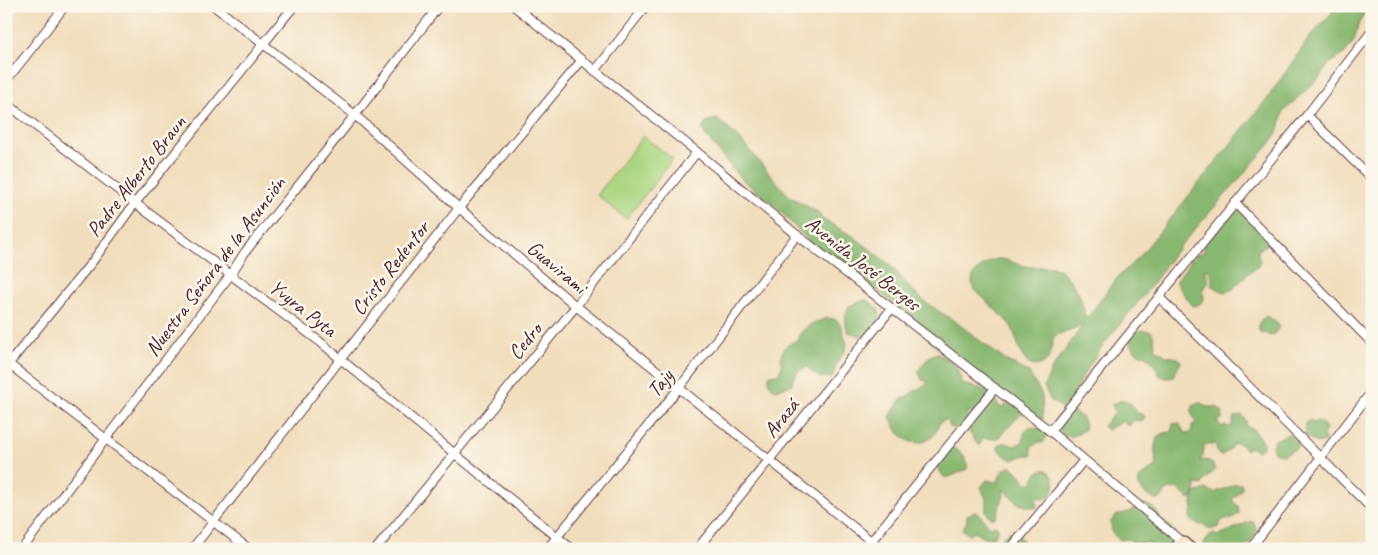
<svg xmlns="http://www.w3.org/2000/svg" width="1378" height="555" viewBox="0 0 1378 555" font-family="Caveat,sans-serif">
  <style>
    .green { fill: #abd681; stroke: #7a7a56 }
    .forest { fill: #88b76f; stroke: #696b4d }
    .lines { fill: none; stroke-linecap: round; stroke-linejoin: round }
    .street-casing { stroke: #633c41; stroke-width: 10 }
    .secondary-casing { stroke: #633c41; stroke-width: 14 }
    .street { stroke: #fff; stroke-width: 8 }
    .secondary { stroke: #fbe5cf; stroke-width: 11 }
    .labels { text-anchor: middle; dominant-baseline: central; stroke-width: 5; stroke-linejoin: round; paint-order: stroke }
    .street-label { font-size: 21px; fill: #4a1f2b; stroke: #fbf7ec }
  </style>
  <rect width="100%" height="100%" fill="#fbf7ec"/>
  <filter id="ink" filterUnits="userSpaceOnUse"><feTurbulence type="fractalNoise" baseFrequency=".02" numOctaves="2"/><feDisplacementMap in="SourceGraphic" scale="10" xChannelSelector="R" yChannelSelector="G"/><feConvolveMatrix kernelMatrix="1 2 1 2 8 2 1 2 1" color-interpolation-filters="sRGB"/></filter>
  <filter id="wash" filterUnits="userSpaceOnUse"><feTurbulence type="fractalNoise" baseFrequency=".0096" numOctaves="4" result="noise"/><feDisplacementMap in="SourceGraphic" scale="20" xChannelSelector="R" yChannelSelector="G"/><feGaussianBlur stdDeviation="1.12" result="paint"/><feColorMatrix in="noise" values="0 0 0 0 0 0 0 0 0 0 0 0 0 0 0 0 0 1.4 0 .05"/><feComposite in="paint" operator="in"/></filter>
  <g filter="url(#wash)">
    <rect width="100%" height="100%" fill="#f0ddbb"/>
    <path class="green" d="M643 136 673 159 626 219 597 195Z"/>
    <g class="forest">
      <path d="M1338 6H1369L1359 23 1354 41 1344 54 1329 64 1320 77 1283 112 1279 129 1270 144 1174 253 1155 281 1100 349 1082 378 1066 410C1077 411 1087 418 1084 430L1072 436 1065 437 1060 430 1057 417 1062 411 1065 410 1051 401 1044 386 1052 369 1083 325 1054 336 1048 360C1020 381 1020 338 1009 323L973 288C971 279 972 274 980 268 1003 250 1007 264 1030 267 1042 268 1053 263 1063 272 1068 277 1076 288 1079 294 1083 302 1083 312 1086 320L1115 280 1140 256 1267 99 1309 38Z"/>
      <path d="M717 119 737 136 789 196 819 213 822 219 853 236 889 264 913 291 926 303 956 322 1005 360 1029 373 1042 395 1043 419H1034L1022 413 997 439 983 438 979 446 969 432 973 414 967 410 968 417 958 429 950 427 947 419 939 423C936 441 917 449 903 437 896 431 894 424 890 417L899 401 929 382 922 380 918 371 929 357 936 353 952 362 957 368 962 384 987 390 1001 408 1009 404 954 360 940 351 905 313 885 296 809 241 774 205 739 177 706 136 702 128 708 121Z"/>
      <path d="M1240 202 1248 207 1249 214 1270 239 1269 243 1259 249 1258 253 1260 262 1258 266 1251 271 1232 290 1224 292 1212 286V278L1209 270 1205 269 1209 282 1207 285 1203 287 1204 300 1197 306H1193L1182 292 1176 281 1195 255 1204 252V244Z"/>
      <path d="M865 300C875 304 879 308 880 318L865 337 848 332C845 322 844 315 849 306Z"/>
      <path d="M1266 316 1277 323 1279 327 1274 334 1270 336 1265 333 1262 334 1259 331V322Z"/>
      <path d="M829 318 837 320 842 328 847 345 844 353 838 360 832 378 819 377 806 367C797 371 794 376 791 385L775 390 769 384V375L778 374 782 367C779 354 783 345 796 341 803 326 813 322 829 318Z"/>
      <path d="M1139 330 1151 331C1156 338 1153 345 1157 351H1159L1166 356 1178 358 1181 362 1173 377C1167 379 1164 378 1158 374L1157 369 1148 357 1136 352 1130 342V338L1135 331Z"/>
      <path d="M1123 400C1131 402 1134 406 1137 413L1143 414 1145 417 1142 421 1133 420 1130 425H1126L1125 421H1123L1107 430 1103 426 1115 413 1112 404Z"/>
      <path d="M1199 402 1207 407H1217L1223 412 1222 419 1217 421 1221 427 1225 426 1230 427 1232 425 1234 417 1242 415 1246 421V426L1254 430 1263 443V447L1258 451 1250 447 1246 450 1241 444 1234 443 1229 450 1221 456 1218 454 1215 443 1211 446 1210 444 1204 445 1203 457 1199 461C1207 459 1213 461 1215 470 1211 476 1204 477 1202 485L1195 484 1196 488 1192 499H1188L1177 488 1167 490 1162 498 1157 500C1150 498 1136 489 1139 480 1141 474 1150 471 1155 468 1158 454 1147 434 1171 432L1173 424 1179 423 1184 432 1188 434 1192 431V425L1196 424C1192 414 1188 407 1199 402Z"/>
      <path d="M1308 421H1311L1314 423 1317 421C1322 422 1325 426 1326 430L1323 434 1325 440 1323 443 1315 442 1305 436V424Z"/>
      <path d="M1029 427 1043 428 1046 431 1047 435 1043 443 1039 442 1031 446 1032 455C1012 455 1017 468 998 449L999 445C1005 440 1008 445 1015 446L1023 442 1024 434Z"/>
      <path d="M1291 433 1296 439 1297 448 1282 455 1274 452 1272 446 1275 440Z"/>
      <path d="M949 447C960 449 968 458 967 469L947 478 943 476 935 464Z"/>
      <path d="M1011 466C1020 472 1023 481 1029 484L1033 482C1034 474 1039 469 1047 470 1057 478 1056 488 1049 497L1044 499 1040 497 1036 499 1037 504 1036 508 1019 504 1003 489C1005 497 1003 499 1000 505 998 510 998 513 996 518H991L986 512V499L981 487 987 480 999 483 998 480 1003 470Z"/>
      <path d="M1234 484H1241L1243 487 1232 500 1238 506 1239 513 1231 520 1227 518 1221 521 1219 527 1212 529 1206 527 1204 524 1201 525 1191 521 1190 516 1193 508 1192 502 1195 493 1206 489 1215 493C1219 489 1228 490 1234 484Z"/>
      <path d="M1139 504C1151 504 1156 509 1161 519L1159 522H1165L1176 532C1176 550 1162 554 1149 543L1136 544 1128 539 1120 540 1112 533 1111 521 1117 515 1129 512Z"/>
      <path d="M975 512 979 514 990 527 996 525 998 529 994 537 985 538 974 531 969 535 962 529 966 524 967 515Z"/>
      <path d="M1249 522H1253C1261 532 1251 542 1244 549H1206L1203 545 1210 535 1214 533 1217 536Z"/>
      <path d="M1009 532H1017L1028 549H984L993 546Z"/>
    </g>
  </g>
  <g filter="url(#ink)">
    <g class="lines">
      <g class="street-casing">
        <g id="street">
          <path d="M214 6 355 115 459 208 576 306 881 549"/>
          <path d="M514 6 697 152 797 235 1050 431 1182 542"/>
          <path d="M595 71 646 6"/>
          <path d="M6 81 65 6"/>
          <path d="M6 103 135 203 319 341 455 454 572 549"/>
          <path d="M1307 115 1372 179"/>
          <path d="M1235 203 1372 343"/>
          <path d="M1159 297 1372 509"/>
          <path d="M6 362 249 549"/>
          <path d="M6 367 92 262 135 203 294 6"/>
          <path d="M1050 431 1307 115 1372 31"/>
          <path d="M22 549 231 274 245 252 355 115 439 6"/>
          <path d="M192 549 459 208 582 60"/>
          <path d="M376 549 576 306 697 152"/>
          <path d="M547 549 679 388 797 235"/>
          <path d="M697 549 892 308"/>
          <path d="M865 549 995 388"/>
          <path d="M1010 549 1084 460"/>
          <path d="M1250 549 1372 391"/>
        </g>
      </g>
      <g class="secondary-casing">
        <path id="secondary" d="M1175 549 1182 542 1190 549"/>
      </g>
      <use href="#street" class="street"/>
      <use href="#secondary" class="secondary"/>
    </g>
  </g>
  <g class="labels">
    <g class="street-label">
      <text transform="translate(136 176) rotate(-52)">Padre Alberto Braun</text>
      <text transform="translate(863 263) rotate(38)">Avenida José Berges</text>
      <text transform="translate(215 266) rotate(-53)">Nuestra Señora de la Asunción</text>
      <text transform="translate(557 267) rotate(40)">Guavirami</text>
      <text transform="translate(390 268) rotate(-52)">Cristo Redentor</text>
      <text transform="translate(303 308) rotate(38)">Yvyra Pyta</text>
      <text transform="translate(525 341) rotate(-51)">Cedro</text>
      <text transform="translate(660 383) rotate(-51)">Tajy</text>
      <text transform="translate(781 418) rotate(-51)">Arazá</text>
    </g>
  </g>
  <rect width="1378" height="555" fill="none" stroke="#fbf7ec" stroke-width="25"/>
</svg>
